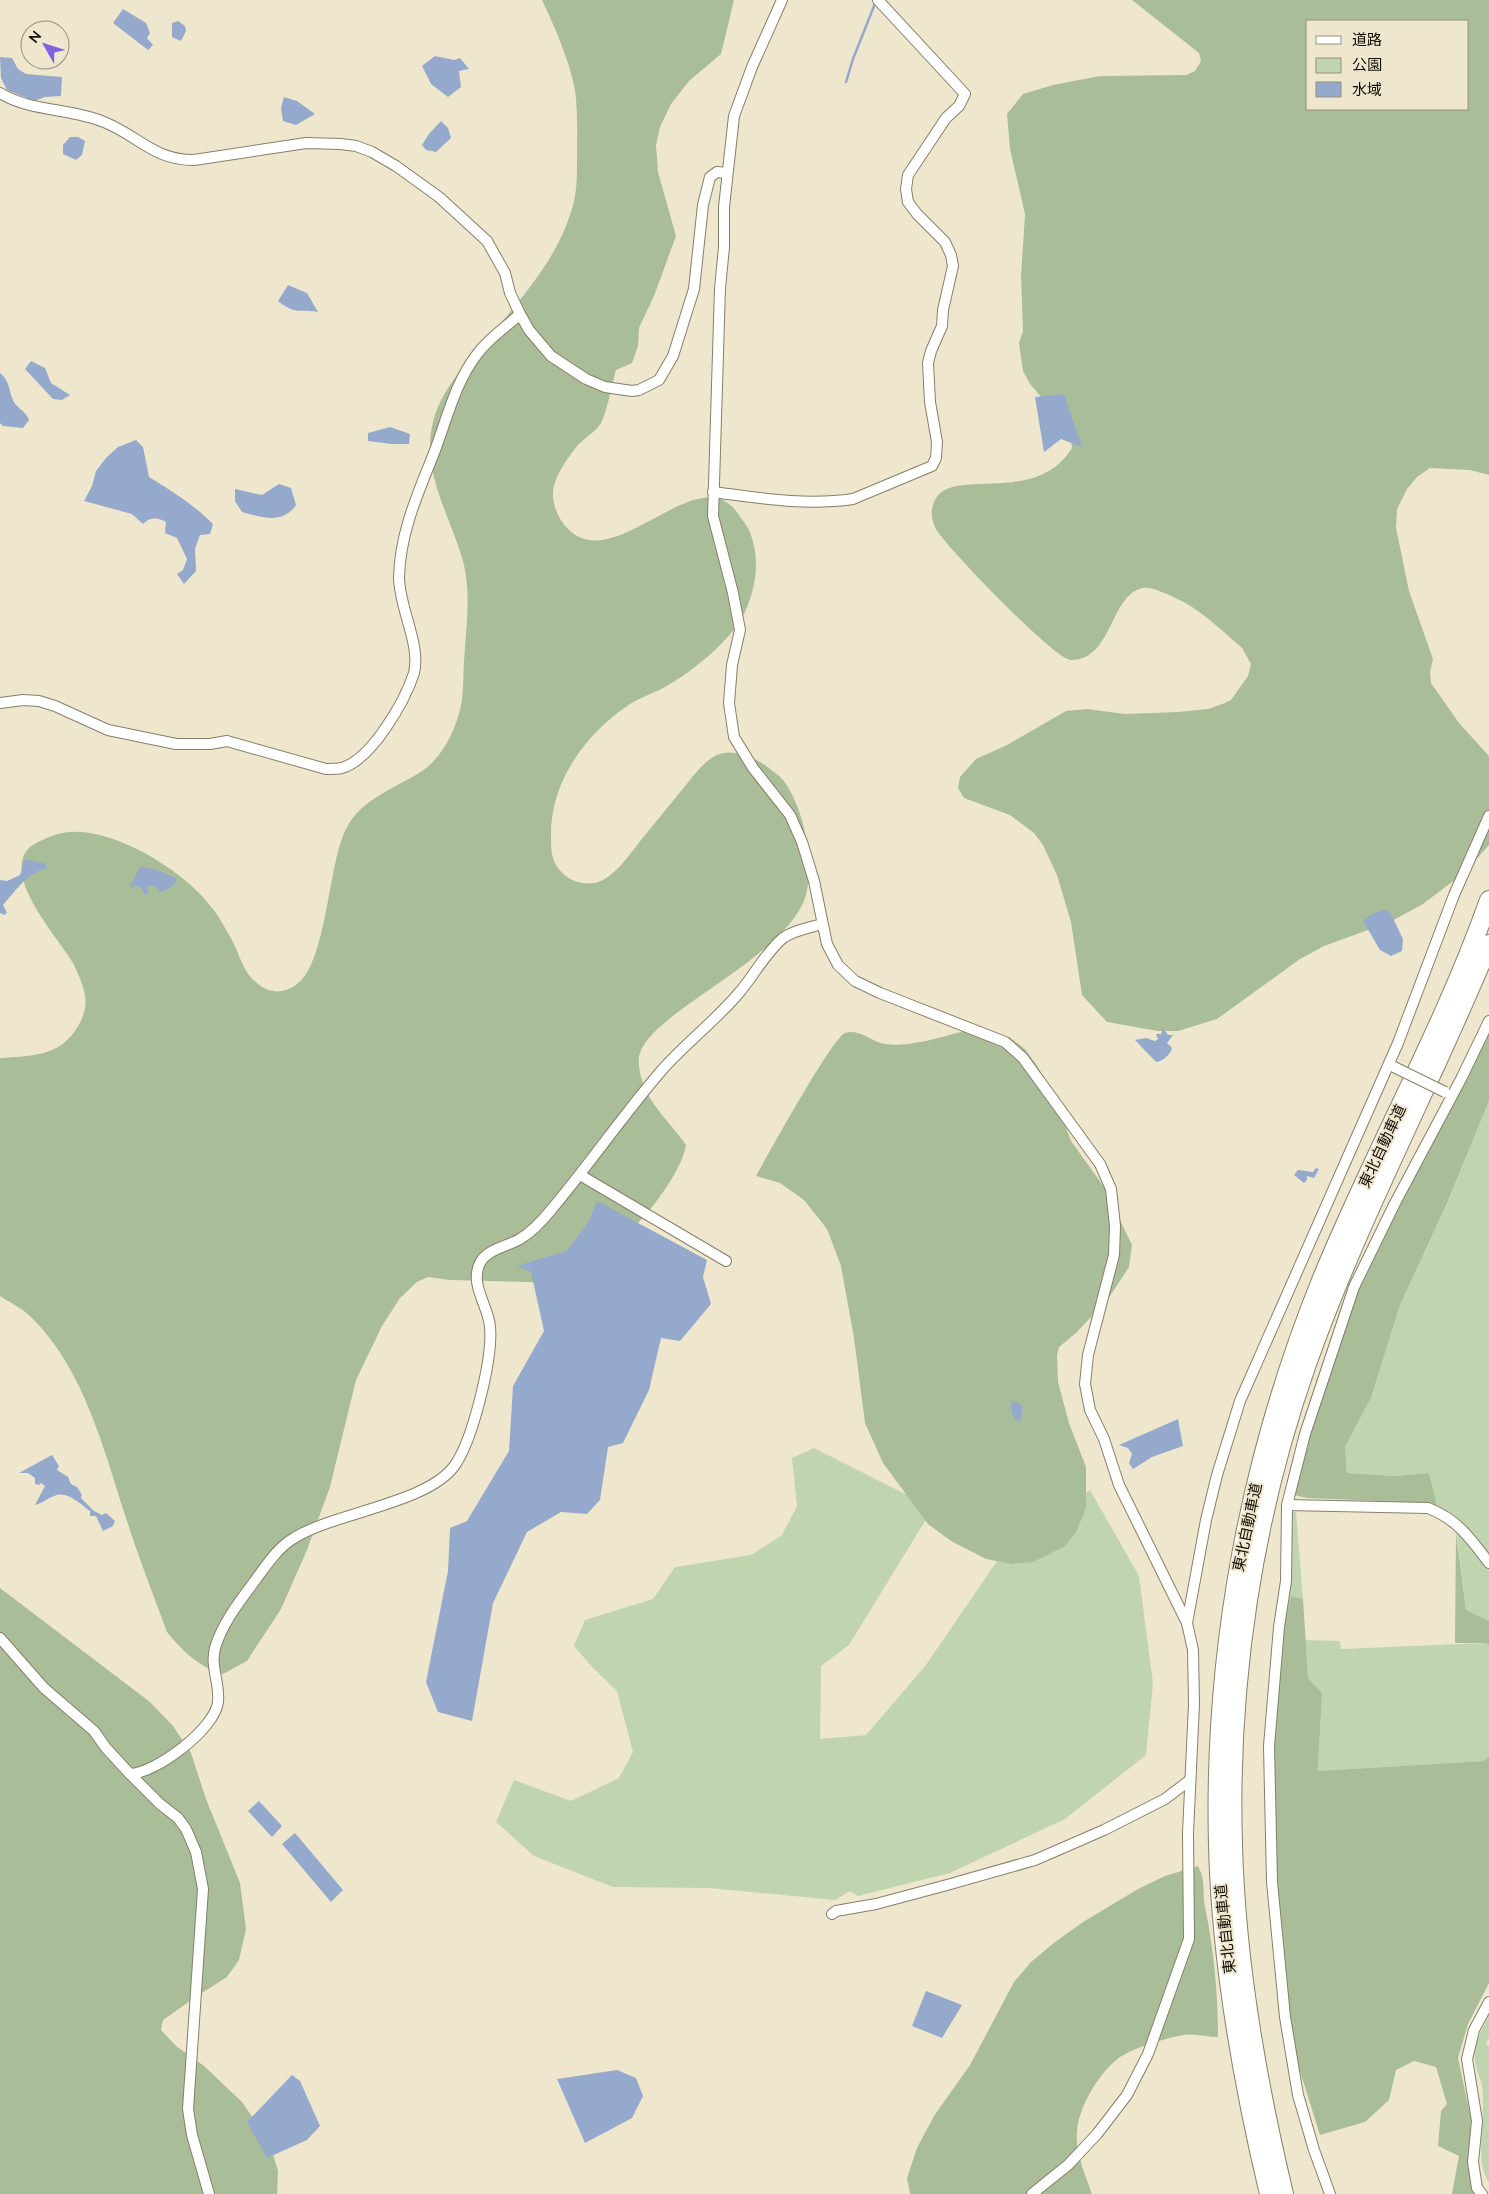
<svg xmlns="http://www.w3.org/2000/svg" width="1489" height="2194" viewBox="0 0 1489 2194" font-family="Mulish,'Noto Sans JP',sans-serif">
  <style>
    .green { fill: #c0d5af }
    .forest { fill: #a9be98; fill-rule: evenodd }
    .water { fill: #95a9cd }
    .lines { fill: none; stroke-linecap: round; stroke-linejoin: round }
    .stream { stroke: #95a9cd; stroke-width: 2.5 }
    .street-casing { stroke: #867f67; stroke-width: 12 }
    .highway-casing { stroke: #867f67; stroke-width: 20 }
    .street { stroke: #fff; stroke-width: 10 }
    .highway { stroke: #fff; stroke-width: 18 }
    .street-bridge-casing { stroke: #867f67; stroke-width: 12; stroke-linecap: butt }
    .street-bridge { stroke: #fff; stroke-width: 10 }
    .labels { text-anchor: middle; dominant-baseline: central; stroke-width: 4; stroke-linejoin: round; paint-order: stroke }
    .street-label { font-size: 15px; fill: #100d05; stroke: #efe7cd }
  </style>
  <rect width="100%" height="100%" fill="#efe7cd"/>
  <g class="green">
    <path d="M1489 1101V1554L1474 1534 1437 1506 1429 1473 1394 1476 1347 1473 1345 1447 1371 1398 1400 1305 1446 1207Z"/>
    <path d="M814 1448 933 1508 849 1645 821 1666 820 1739 866 1735 926 1665 1010 1542 1090 1490 1139 1576 1153 1683 1146 1755 1065 1819 950 1873 858 1896 850 1891 835 1900 708 1888 613 1887 534 1856 496 1822 514 1780 571 1801 619 1778 633 1752 617 1691 592 1667 574 1646 585 1620 653 1599 675 1567 751 1555 782 1535 797 1506 792 1458Z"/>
    <path d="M1289 1512H1296L1303 1599 1291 1596 1281 1637Z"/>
    <path d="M1456 1526 1489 1569V1621L1466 1610Z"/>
    <path d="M1305 1640 1340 1641 1341 1649 1485 1643 1489 1645V1757L1483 1761 1318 1771 1322 1693 1308 1678Z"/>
    <path d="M1489 2016V2038L1486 2044 1489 2047V2183C1473 2159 1487 2115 1482 2086 1481 2078 1475 2069 1475 2060 1473 2045 1482 2029 1489 2016Z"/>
  </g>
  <g class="forest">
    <path d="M542 0H734L721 54 689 81 671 104 660 127 656 145 658 172 676 236 654 296 639 328 638 346 632 363 616 370C612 384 607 412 601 423 596 432 584 438 578 445 568 457 553 478 553 494 553 507 559 520 568 529 616 577 699 454 739 515 743 521 749 528 751 535 760 560 756 588 745 612 732 640 692 672 665 687 654 693 641 697 630 704 586 733 551 781 551 834 551 852 551 864 566 876 576 884 592 886 603 880 618 872 630 854 641 840 656 822 671 803 686 785 695 774 706 758 720 754 735 749 753 757 765 765 771 770 778 774 783 780 798 799 806 831 809 854 810 868 809 888 804 901 784 947 707 988 668 1020 657 1029 642 1042 639 1057 638 1063 640 1074 642 1080 649 1105 672 1124 686 1145 682 1171 649 1214 629 1232 610 1250 587 1266 566 1283L449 1280 428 1277 417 1282 400 1298 382 1326 356 1380 330 1487 307 1550 281 1609 247 1661 223 1674C199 1667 182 1651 167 1632 153 1594 138 1556 126 1518 104 1451 85 1372 34 1320 25 1310 11 1303 0 1296V1058C30 1056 59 1057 77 1028 85 1015 88 1002 83 987 81 980 76 969 73 963 57 936 0 875 30 847 39 841 52 835 62 833 109 823 187 872 213 909 221 920 229 934 235 946 241 960 245 974 257 983 269 994 284 994 297 984 325 965 329 869 343 836 356 800 393 790 422 771 443 757 456 729 461 705 464 691 463 675 464 661 466 629 471 597 464 565 452 518 420 472 433 422 443 383 477 352 502 322 530 288 558 254 571 212 577 195 577 178 577 160 577 137 578 113 575 90 569 59 555 28 542 0Z"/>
    <path d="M1132 0H1489V475L1470 470 1430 468 1417 477 1407 489 1397 509 1396 528 1409 591 1433 659 1430 672 1431 683 1459 723 1489 756V845L1465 872 1423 904 1390 922 1324 946 1300 959 1217 1019 1178 1031H1158L1107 1022 1082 995 1071 922 1057 875 1043 845 1034 833 1010 815 964 798 958 788 960 777 976 759 1007 745 1066 711 1087 709 1125 714 1178 712 1208 709 1225 703 1231 700 1248 676 1251 664 1242 648C1225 633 1208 617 1189 605 1183 601 1175 598 1169 595 1161 592 1151 587 1143 588 1110 594 1113 660 1071 660 1055 660 946 547 936 529 931 520 930 509 935 500 952 466 1036 507 1072 448L1071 440 1042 398 1030 384 1023 371 1019 343 1023 331 1021 277 1025 214 1010 149 1007 114 1023 94 1053 85 1100 76 1186 75 1195 71 1201 61 1199 53ZM1308 21H1468V109H1308Z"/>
    <path d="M1489 1028V1101L1446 1206 1400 1305 1371 1398 1345 1447 1347 1473 1394 1476 1429 1473 1437 1506 1403 1502 1307 1498 1294 1495 1308 1433 1356 1289Z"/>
    <path d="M975 1029 1009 1037 1025 1049 1038 1067 1057 1104 1071 1141 1104 1187 1132 1245 1129 1267 1108 1299 1076 1333 1059 1347 1057 1355 1058 1382 1069 1423 1086 1467V1508L1076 1532 1065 1546 1033 1562 1011 1564 986 1559 951 1541 928 1524 883 1463 865 1423 854 1338 841 1266 827 1229 804 1200 780 1183 756 1176C768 1155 832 1038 845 1033 859 1028 872 1042 885 1044 915 1048 946 1034 975 1029Z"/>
    <path d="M1456 1532 1466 1610 1489 1621V1645L1485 1643H1455Z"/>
    <path d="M0 1588 150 1702 173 1726 191 1753 206 1799 240 1883 246 1929 239 1960 227 1977 197 1996 163 2020 161 2030 176 2046 204 2066 242 2102 269 2141 278 2171 277 2194H0Z"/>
    <path d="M1291 1596 1303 1599 1308 1678 1322 1693 1318 1771 1483 1761 1489 1757V1983L1468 2024 1458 2058 1471 2119 1469 2160 1478 2194H1452L1459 2156 1438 2146 1441 2111 1447 2104 1436 2067 1414 2061 1396 2070 1389 2100 1365 2122 1320 2135 1299 2068 1290 2015 1277 1881 1273 1750 1281 1637Z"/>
    <path d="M1198 1866C1206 1880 1202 1892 1205 1907 1214 1950 1218 1994 1218 2037 1207 2037 1194 2033 1183 2035 1166 2038 1128 2049 1115 2061 1097 2077 1079 2107 1077 2131 1075 2153 1085 2174 1092 2194H910L907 2178 917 2148 934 2116 970 2065 1014 1982 1031 1962 1055 1942 1083 1922 1138 1889 1165 1876Z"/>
  </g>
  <g class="water">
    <path d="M123 9 146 23 150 33 147 38 153 45 148 50 113 23Z"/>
    <path d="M178 21 185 26 186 31 181 41 172 37V23Z"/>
    <path d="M435 56 454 60 460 58 469 69 459 71 461 87 448 97 431 84 422 66Z"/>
    <path d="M0 57 12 58 18 69 26 74 62 77 61 96 45 97 34 101 7 90 1 78Z"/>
    <path d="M284 97 297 101 315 114 296 125 283 121 281 108Z"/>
    <path d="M441 121 448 128 451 138 436 152 426 150 422 145 429 134Z"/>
    <path d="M70 137H78L85 141 82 155 76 160 63 154V145Z"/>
    <path d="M288 285 307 293 318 312C298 308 297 316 278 301Z"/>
    <path d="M31 361 45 368 51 383 70 395 62 400 53 399 25 369Z"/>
    <path d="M0 373C11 382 8 391 14 402 18 409 26 411 29 420L23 428 3 426 0 423Z"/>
    <path d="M1064 394 1082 447 1061 439 1044 452 1035 397Z"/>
    <path d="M390 427 410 434 409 444H392L368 441V433Z"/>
    <path d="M136 440 143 447 149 477C172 491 194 505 213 524L210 534 200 535 195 549 196 571 184 584 177 574 183 570 187 559 177 538 165 533 166 522C157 517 150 517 143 524L132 514 84 501 92 486 96 471 106 458 118 447Z"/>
    <path d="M279 484 291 488 296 505C283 524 263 518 242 512L235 501V489L262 495Z"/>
    <path d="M25 859 46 864 47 868C26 873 16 891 3 905L7 913 4 915 0 913V880L7 881 20 875Z"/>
    <path d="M140 867C151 867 165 873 176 878L177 882 169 889 160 892 157 888 149 885 146 888 149 893 145 895 142 889 136 885 132 888 130 886Z"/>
    <path d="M1384 910 1390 912 1403 939 1402 951 1391 956 1380 950 1363 921 1372 914Z"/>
    <path d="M1163 1028 1168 1035H1173L1167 1043 1172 1048C1170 1055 1163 1061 1156 1062L1135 1040 1146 1038 1155 1041 1158 1039 1156 1034H1161Z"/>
    <path d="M1316 1168 1319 1169 1314 1178 1307 1176V1180L1304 1183 1294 1175 1298 1170 1313 1172Z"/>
    <path d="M597 1201 707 1260 703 1277 711 1304 680 1341 661 1338 649 1390 623 1443 608 1447 600 1500 587 1514 561 1512 527 1532 493 1603 472 1721 438 1712 426 1682 448 1571 450 1528 467 1521 509 1451 513 1386 544 1331 531 1272 517 1266 566 1251 588 1223Z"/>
    <path d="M1014 1401 1023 1406 1020 1422C1011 1417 1011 1411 1011 1402Z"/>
    <path d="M1178 1419 1183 1446 1152 1457 1133 1469 1129 1463 1132 1454 1128 1448 1119 1445Z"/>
    <path d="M52 1455 59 1466 57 1470 68 1477 71 1484 77 1487 82 1495 81 1498 94 1511 102 1515 106 1513 115 1521 113 1526 103 1531 96 1516H90V1511C81 1505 69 1492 57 1495 49 1497 43 1503 35 1505L45 1486 41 1483 39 1485 35 1484V1478L28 1473H19Z"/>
    <path d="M259 1801 282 1826 272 1837 248 1811Z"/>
    <path d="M295 1833 343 1890 331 1902 282 1844Z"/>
    <path d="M926 1991 962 2005 942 2038 912 2026Z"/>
    <path d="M617 2070 636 2078 643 2096 632 2118 585 2143 557 2079Z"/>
    <path d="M292 2075 300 2081 320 2126 307 2140 267 2158 247 2122Z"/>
  </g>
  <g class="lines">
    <path class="stream" d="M846 82 853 59 876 1"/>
    <g class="street-casing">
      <g id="street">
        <path d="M782 0 752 67 734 116 724 207V247L720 288 713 516 733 593 740 630 732 665 729 703 734 737 753 768 790 815 802 842 814 881 827 944 838 965 855 981 880 993 1005 1042 1023 1058 1100 1164 1111 1189 1115 1226 1114 1255 1088 1355 1085 1384 1090 1410 1104 1439 1119 1485 1187 1623 1193 1650 1194 1704 1188 1833 1189 1939 1148 2054 1127 2095 1097 2134 1068 2165 1032 2194"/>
        <path d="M0 93C31 112 71 108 104 122 139 136 153 160 194 160L306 143 341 144 356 146 372 152 396 166 439 197 487 241 505 273 510 293 520 314 529 330 551 356 586 379 605 387 632 391 639 390 659 380 673 356 694 289 703 205 710 177 717 172 727 173"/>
        <path d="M713 492C759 498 806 506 853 499L932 466 936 458 937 442 930 402 928 363 931 351 942 326 943 310 953 266 951 255 945 242 917 214 908 202 906 189 908 175 946 118 959 106 965 94 878 0"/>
        <path d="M0 703 23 700 39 701 55 706 108 730 176 744H210L227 741 326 769C332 769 337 769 342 768 372 759 405 701 414 673 421 644 399 608 399 577 400 533 418 493 434 453 447 419 455 382 478 353 489 338 506 327 520 314"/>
        <path d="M580 1175 726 1261"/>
        <path d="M1287 1505 1428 1508C1457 1519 1471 1539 1489 1563"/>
        <path d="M1187 1623 1206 1520 1217 1475 1240 1401 1398 1043 1454 895 1489 816"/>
        <path d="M0 1638 44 1688 94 1731 106 1748 130 1774 160 1804 178 1818 186 1829 196 1852 203 1889 188 2109 192 2135 209 2194"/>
        <path d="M130 1774C156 1773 215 1729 218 1702 220 1683 210 1667 215 1648 222 1624 239 1602 254 1582 266 1566 277 1548 294 1538 336 1512 429 1503 455 1465 473 1439 493 1358 490 1327 489 1307 469 1284 480 1263 487 1249 508 1246 520 1239 532 1232 542 1221 551 1210 589 1165 623 1115 662 1070 686 1043 715 1021 738 994 753 977 766 952 783 938 794 930 809 928 822 924"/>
        <path d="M832 1914 836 1911 876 1904 947 1885 1035 1860 1104 1830 1165 1799 1190 1780"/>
        <path d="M1330 2194 1314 2150 1298 2095 1285 2017 1272 1882 1269 1746 1279 1627 1286 1581 1287 1505 1305 1434 1354 1287 1395 1203 1461 1079 1489 1021"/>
        <path d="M1482 2194 1477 2188 1473 2162 1477 2121 1467 2059 1474 2030 1489 2002"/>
      </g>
    </g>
    <g class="highway-casing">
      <g id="highway">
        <path d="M1269 2194C1242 2081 1221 1963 1218 1846 1213 1652 1249 1458 1322 1278 1374 1151 1443 1030 1489 900"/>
        <path d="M1284 2194C1257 2081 1236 1961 1233 1845 1228 1683 1253 1517 1307 1364 1358 1220 1431 1085 1489 944"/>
      </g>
    </g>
    <use href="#street" class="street"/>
    <use href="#highway" class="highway"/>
    <g class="street-bridge-casing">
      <path id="street-bridge" d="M1394 1067 1445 1092"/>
    </g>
    <use href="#street-bridge" class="street-bridge"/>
  </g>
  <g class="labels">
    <g class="street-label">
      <text transform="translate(1382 1146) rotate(-65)">東北自動車道</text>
      <text transform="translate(1247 1527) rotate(-78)">東北自動車道</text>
      <text transform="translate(1225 1929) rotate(-96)">東北自動車道</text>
    </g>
  </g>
  <rect x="1306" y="20" width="162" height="90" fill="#efe7cd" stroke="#96907d"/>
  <rect x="1316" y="36" width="25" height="8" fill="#ffffff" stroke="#96907d"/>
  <text x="1352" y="45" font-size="15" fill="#100d05">道路</text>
  <rect x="1316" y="58" width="25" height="15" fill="#c0d5af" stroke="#96907d"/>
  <text x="1352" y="70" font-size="15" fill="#100d05">公園</text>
  <rect x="1316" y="82" width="25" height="15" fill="#95a9cd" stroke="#96907d"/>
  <text x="1352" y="95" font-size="15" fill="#100d05">水域</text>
  <g transform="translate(45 45) rotate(309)"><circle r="24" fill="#efe7cd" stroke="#96907d"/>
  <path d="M0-4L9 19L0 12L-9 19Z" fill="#7f63de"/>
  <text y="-8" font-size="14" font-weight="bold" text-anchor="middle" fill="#100d05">N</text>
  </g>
</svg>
